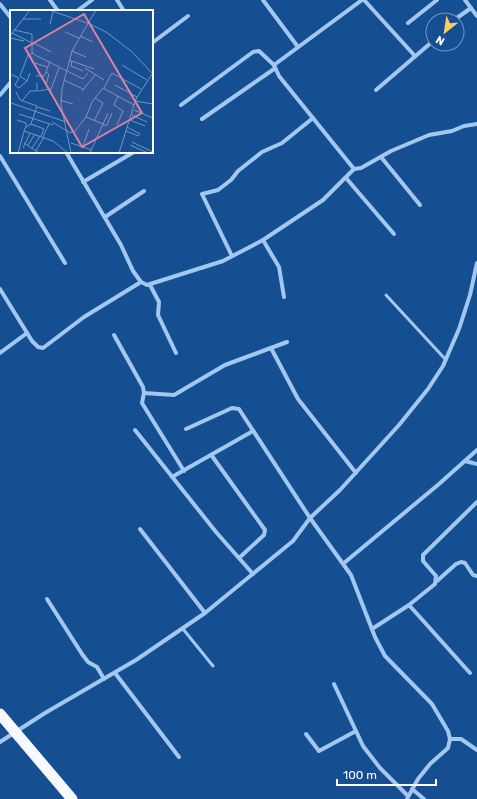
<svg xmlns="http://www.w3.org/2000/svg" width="477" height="799" viewBox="0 0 477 799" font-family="Rubik,sans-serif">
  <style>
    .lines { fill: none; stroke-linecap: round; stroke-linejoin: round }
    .service { stroke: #a2c8f1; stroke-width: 3 }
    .minor { stroke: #a2c8f1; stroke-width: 4 }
    .trunk { stroke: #f6faff; stroke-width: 11 }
    .inset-road { fill: none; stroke: #7395be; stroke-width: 1 }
    .view { fill: #dd80a5; fill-opacity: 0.15; stroke: #dd80a5; stroke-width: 2 }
    .inset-edge { fill: none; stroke: #fff; stroke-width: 2 }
  </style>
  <rect width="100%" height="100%" fill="#154f92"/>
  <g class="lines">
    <g class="service">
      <path d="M386 295 446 360"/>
      <path d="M183 629 213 666"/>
    </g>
    <g class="minor">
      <path d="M50 0 58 11"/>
      <path d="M117 0 124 11"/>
      <path d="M263 0 298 47"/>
      <path d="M362 0 274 65 279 76 354 169 361 168 391 151 429 135 452 131 464 126 477 124"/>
      <path d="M364 0 415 56"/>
      <path d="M465 0 477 16"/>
      <path d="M0 4 11 18"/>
      <path d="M77 11 92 0"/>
      <path d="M454 20 471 8"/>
      <path d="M408 23 437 0"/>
      <path d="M152 43 188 16"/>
      <path d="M376 90 433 41"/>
      <path d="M0 95 11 82"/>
      <path d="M181 105 253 52 259 51 274 65"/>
      <path d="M202 119 274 69"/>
      <path d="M66 152 121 245 133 271 141 282 147 285 223 261 263 240 323 200 354 169"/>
      <path d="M0 156 65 263"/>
      <path d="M381 157 420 205"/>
      <path d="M346 178 394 234"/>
      <path d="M83 182 134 152"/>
      <path d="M105 217 144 191"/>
      <path d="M263 240 279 267 284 297"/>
      <path d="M232 256 202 194 218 190 231 180 238 171 262 152 282 143 313 118"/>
      <path d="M150 285 159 302 158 315 176 353"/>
      <path d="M0 289 32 341 38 347 43 348 84 317 141 282"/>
      <path d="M114 335 143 387 144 393 142 403 184 471"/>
      <path d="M271 348 298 399 356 473"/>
      <path d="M0 353 27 333"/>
      <path d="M144 393 174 395 225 365 287 342"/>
      <path d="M186 429 232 408 239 409 310 518 351 575 375 637 385 656 432 704 448 731 450 739 448 748 430 764 418 779 407 799"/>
      <path d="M135 430 216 532 253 574"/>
      <path d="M212 456 265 530 264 535 239 558"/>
      <path d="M465 461 477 464"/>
      <path d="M172 477 253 431"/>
      <path d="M140 529 205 613"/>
      <path d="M344 563 439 484 477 450"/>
      <path d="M437 581 456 564 461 562 465 563 473 575 477 576"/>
      <path d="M47 599 82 654 88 662 97 667 104 679"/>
      <path d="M409 605 470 673"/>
      <path d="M372 629 409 605 435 584 436 576 423 561V555L477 502"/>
      <path d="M115 673 179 757"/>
      <path d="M334 684 363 746 380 768 408 796"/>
      <path d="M306 734 319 751 356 731"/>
      <path d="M450 739H461L477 750"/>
      <path d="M0 742 45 713 136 660 205 613 293 541 310 518 340 490 399 425 428 389 443 366 459 329 470 295 477 263"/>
      <path d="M412 789 424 799"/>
    </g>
    <path class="trunk" d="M0 714 72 799"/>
  </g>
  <g transform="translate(10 10)">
    <rect width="143" height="143" fill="#154f92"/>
    <path class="inset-road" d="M39 0 80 14 96 22 121 41 143 64M13 9H31M40 14 43 2M4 20 22 24V42L25 45 73 69 78 63M55 22 69 28M2 23 24 34M0 26 20 0M70 26 83 32M0 28 14 31M24 33 41 42M62 41 76 47M59 50 84 59M62 51 61 56 73 61M25 53 37 57M112 55 137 70M75 58 94 70M20 63 17 71 10 66 18 45 23 43M0 64 9 68 5 75 9 78 17 71M26 66H34L36 62M54 70 73 79M36 75 39 64 36 62 40 51M105 75 127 87M94 78 102 63 131 79M28 81 40 79M72 81 86 64M6 82 10 90 27 96 21 114 15 118 8 143M40 82 49 58M50 90 63 94M12 91 20 81H27V73M125 91 143 94M1 93 56 112M27 97 40 101M124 100 143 108M9 104 43 115M122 105 137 112M76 107 82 92 93 78 124 95M7 110 16 113V117M120 110 135 116M84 111 93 93 85 88M42 112 59 122M21 114 34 119 31 126M93 114 98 103M93 115H97L102 103M107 115 113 101 104 95 108 86M14 121 43 131 58 143M116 121 128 126 130 124 117 117M59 123 65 121 76 107 93 114 80 143M33 127 39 114M122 132 143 142M14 133 29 143M61 133 82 140M18 135 25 124M120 135 138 143M73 136 79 119M13 138 20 123M22 138 30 126M26 141 34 127M61 143 51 95 52 79 62 41 86 0M109 143 126 89 142 64"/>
    <path class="view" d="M74 4 132 103 72 137 15 38Z"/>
    <rect width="143" height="143" class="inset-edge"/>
  </g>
  <g transform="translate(445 32) rotate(210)"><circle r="19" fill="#154f92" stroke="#7395be"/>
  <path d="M0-3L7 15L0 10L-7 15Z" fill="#ffcd62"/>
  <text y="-6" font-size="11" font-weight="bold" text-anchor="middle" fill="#ffffff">N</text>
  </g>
  <path d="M337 779v6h99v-6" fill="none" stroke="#ffffff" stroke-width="2"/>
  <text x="343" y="779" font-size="12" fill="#ffffff" stroke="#154f92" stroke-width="3" paint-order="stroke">100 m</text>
</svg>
